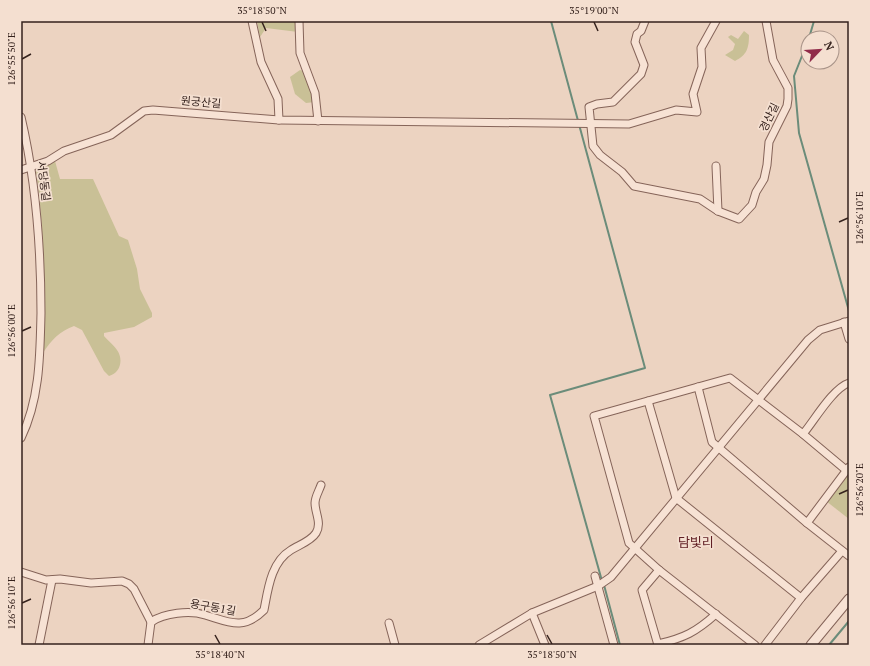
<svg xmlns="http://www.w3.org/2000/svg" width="870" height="666" viewBox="0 0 870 666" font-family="'PT Serif','Noto Sans KR',serif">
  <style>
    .green { fill: #c9c096 }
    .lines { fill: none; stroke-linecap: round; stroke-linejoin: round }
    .stream { stroke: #6b8c7a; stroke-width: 2 }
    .minor-casing { stroke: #856459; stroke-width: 9 }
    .tertiary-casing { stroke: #856459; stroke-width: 11 }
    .minor { stroke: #f7e2d4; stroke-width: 7 }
    .tertiary { stroke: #f7e2d4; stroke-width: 9 }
    .ticks { fill: none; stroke: #35221d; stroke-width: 1.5 }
    .labels { text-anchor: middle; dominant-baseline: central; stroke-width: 3.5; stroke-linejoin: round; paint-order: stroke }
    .street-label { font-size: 11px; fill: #35221d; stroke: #f4dfd0 }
    .quarter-label { font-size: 13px; fill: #601e24; stroke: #f4dfd0 }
    .neatline { fill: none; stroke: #35221d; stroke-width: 1.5 }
    .ticks-label { font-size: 10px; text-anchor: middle; fill: #35221d }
  </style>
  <rect width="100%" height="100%" fill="#ecd3c1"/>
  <g class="green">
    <path d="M257 21H298V32L266 28 260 37Z"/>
    <path d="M744 31 749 35C749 48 747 55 735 61L725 55 733 50 735 44 728 37 731 35 738 39Z"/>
    <path d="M300 70 306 72 315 102 306 103 295 94 290 77Z"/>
    <path d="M55 161 60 179H93L119 236 128 240 137 269 140 289 152 313V317L134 327 104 333V336C108 341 114 345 117 350 124 360 120 373 109 376L104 371 82 330 74 326C59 332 52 339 43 353 44 292 45 231 36 171L39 166Z"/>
    <path d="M849 472V519L826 501Z"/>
  </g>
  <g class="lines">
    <g class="stream">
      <path d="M551 21 645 368 550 395 602 581"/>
      <path d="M809 38 814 21"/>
      <path d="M808 41 794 76 799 133 849 311"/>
      <path d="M604 585 620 645"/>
      <path d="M829 645 849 621"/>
    </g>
    <g class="minor-casing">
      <g id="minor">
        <path d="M252 21 261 62 278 99 279 120"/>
        <path d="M299 21 300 53 315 93 318 121"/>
        <path d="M645 21 641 31 637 34 635 42 644 65 641 74 613 102 597 104 589 107 593 146 600 155 622 172 634 186 700 199 718 211 739 219 752 205 756 192 764 179 767 165 769 142 787 106 788 99V88L773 60 766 21"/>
        <path d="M21 117C36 181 41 247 41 313 40 355 40 399 21 438"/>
        <path d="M716 166 718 211"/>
        <path d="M21 170 48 161 64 151 111 135 144 111 153 110 279 120 629 124 676 110 697 112 693 94 702 67 701 48 716 21"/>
        <path d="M844 322 849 339"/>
        <path d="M698 387 712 442 807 523 849 467"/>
        <path d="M648 401 676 498 801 598"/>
        <path d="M803 434 846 470"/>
        <path d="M807 523 849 556"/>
        <path d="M21 572 46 580 60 579 91 583 122 581 129 584 134 589 151 622C164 613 190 610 205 615 229 622 243 631 264 610 268 589 271 562 291 550 299 545 311 541 316 533 322 523 315 513 315 503 315 497 319 491 321 485"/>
        <path d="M595 576 614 645"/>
        <path d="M532 613 545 645"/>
        <path d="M389 623 395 645"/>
        <path d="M658 644C684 638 696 632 716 614"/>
        <path d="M39 645 52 580"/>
        <path d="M148 645 151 622"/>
        <path d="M479 645 532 613 598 586 611 577 808 340 820 330 849 321"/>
        <path d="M658 645 642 590 659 570"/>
        <path d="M755 645 659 570 629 543 594 416 730 378 803 434C814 421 833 388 849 383"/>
        <path d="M765 645 801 598 842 551"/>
      </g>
    </g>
    <g class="tertiary-casing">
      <path id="tertiary" d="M811 645 849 599"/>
    </g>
    <use href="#minor" class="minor"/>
    <use href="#tertiary" class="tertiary"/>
  </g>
  <path class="ticks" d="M262 22 266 31M594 22 598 31M22 59 31 54M839 222 848 218M22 331 31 327M839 494 848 490M22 603 31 599M215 635 220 644M547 635 552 644"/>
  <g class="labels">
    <g class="street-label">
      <text transform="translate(201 102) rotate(5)">원궁산길</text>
      <text transform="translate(769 117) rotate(-64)">경산길</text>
      <text transform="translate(44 181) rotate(83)">서당동길</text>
      <text transform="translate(213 607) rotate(10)">용구동1길</text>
    </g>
    <g class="quarter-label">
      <text x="696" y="542">담빛리</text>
    </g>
  </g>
  <rect width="870" height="666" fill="none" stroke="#f4dfd0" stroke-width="44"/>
  <g transform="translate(820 50) rotate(65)"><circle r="19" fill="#f4dfd0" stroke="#a89388"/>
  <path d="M0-3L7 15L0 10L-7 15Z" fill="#912c4a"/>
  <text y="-6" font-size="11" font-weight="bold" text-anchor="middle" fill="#35221d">N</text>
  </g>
  <rect x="22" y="22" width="826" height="622" class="neatline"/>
  <g class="ticks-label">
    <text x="262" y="14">35°18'50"N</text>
    <text x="594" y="14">35°19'00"N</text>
    <text transform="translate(11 59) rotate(-90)" y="4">126°55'50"E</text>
    <text transform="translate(859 218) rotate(-90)" y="4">126°56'10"E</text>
    <text transform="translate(11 331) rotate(-90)" y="4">126°56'00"E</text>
    <text transform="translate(859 490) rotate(-90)" y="4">126°56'20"E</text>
    <text transform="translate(11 603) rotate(-90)" y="4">126°56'10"E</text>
    <text x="220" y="658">35°18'40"N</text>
    <text x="552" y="658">35°18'50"N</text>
  </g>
</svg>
